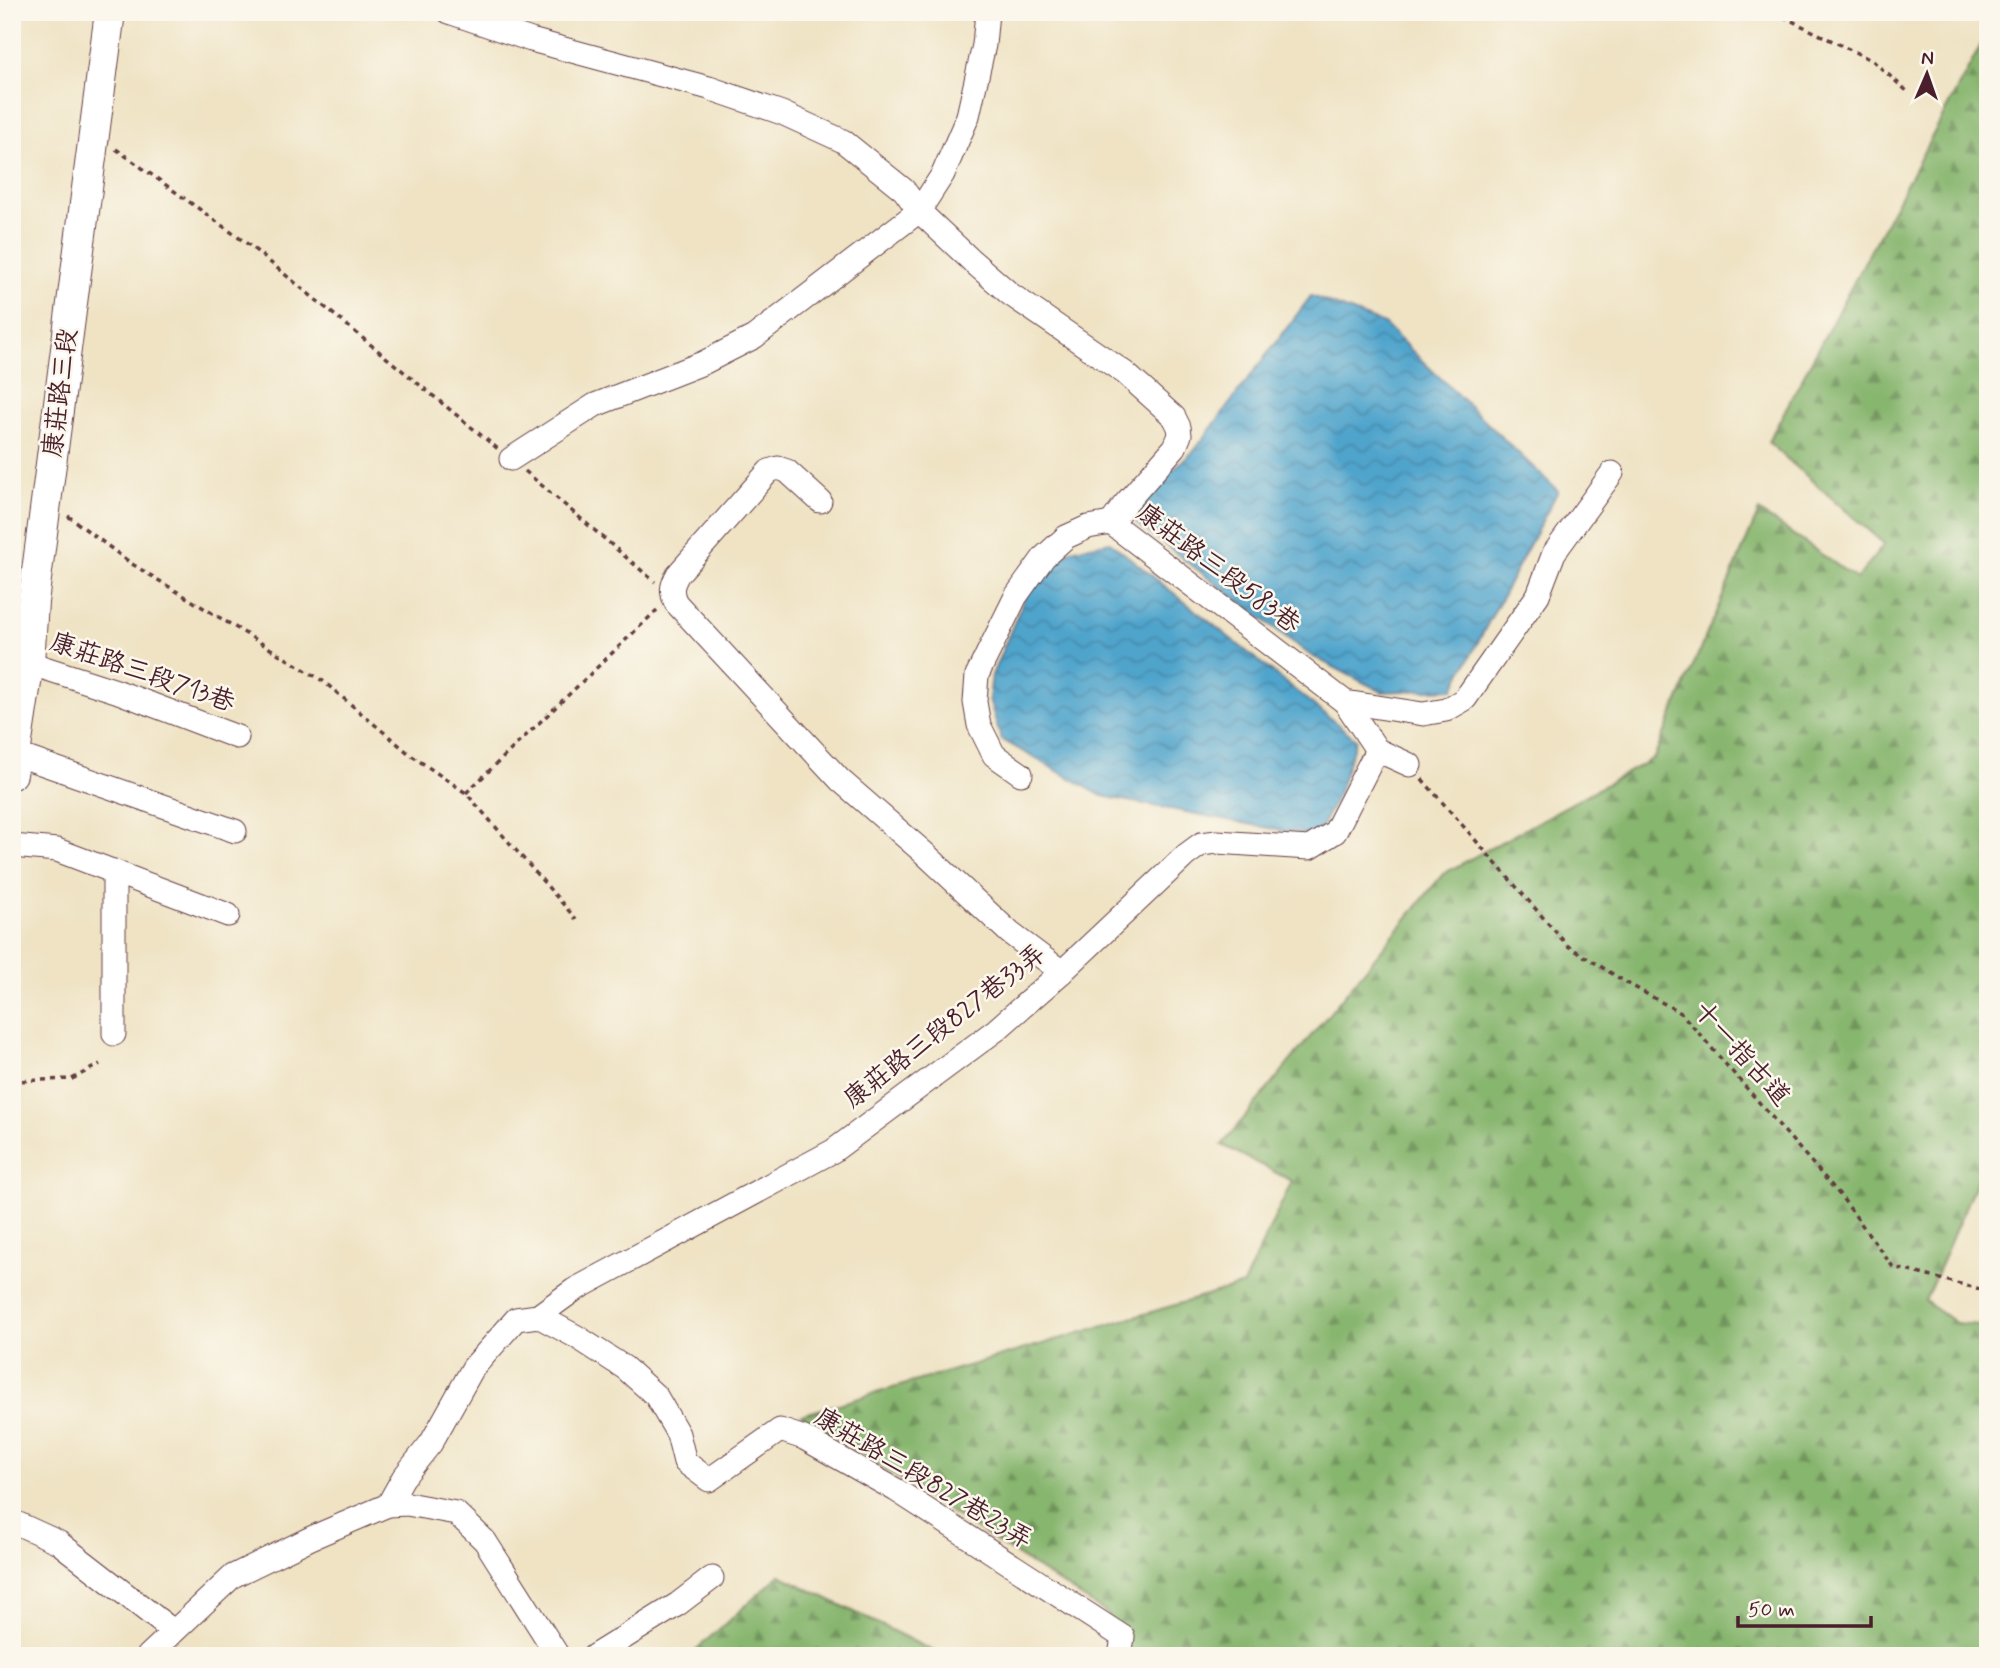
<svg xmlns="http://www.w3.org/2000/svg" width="2000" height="1668" viewBox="0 0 2000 1668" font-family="Mynerve,'LXGW WenKai TC',sans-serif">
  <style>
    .forest { fill: url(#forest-firs); stroke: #686a4c; stroke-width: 2 }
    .water { fill: url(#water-waves); stroke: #4d627c; stroke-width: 2 }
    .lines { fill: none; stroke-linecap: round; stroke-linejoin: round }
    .minor-casing { stroke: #633c42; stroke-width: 25 }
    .major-casing { stroke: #633c42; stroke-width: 32 }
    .path { stroke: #633c42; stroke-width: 3.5; stroke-dasharray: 5 5; stroke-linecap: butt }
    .minor { stroke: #fff; stroke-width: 23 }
    .major { stroke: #fff; stroke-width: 30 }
    .labels { text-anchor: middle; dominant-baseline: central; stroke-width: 5; stroke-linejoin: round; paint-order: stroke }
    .street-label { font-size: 26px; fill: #4a1f2b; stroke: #fbf7ec }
  </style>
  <defs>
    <pattern id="forest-firs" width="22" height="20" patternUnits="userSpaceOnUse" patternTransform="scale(1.75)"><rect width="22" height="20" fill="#87b66e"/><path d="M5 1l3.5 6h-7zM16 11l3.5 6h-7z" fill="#70935b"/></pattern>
    <pattern id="water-waves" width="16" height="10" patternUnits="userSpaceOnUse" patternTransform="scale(1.75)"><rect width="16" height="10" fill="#50a4cc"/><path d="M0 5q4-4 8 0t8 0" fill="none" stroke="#4485a6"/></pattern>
  </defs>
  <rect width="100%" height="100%" fill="#fbf7ec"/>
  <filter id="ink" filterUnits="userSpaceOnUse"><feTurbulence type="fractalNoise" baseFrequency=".0143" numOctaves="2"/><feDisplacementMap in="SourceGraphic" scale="14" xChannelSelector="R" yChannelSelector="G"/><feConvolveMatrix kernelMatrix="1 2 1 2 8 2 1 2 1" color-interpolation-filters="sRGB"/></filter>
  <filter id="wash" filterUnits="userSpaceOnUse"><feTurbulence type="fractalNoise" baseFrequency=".00686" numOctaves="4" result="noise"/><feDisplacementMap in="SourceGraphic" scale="28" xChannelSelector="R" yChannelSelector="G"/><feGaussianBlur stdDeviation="1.57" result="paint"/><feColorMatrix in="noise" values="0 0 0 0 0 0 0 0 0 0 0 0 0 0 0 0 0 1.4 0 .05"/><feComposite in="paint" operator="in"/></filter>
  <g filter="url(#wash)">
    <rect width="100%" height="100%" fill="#efe3c4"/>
    <g class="forest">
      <path d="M1988 32V1154L1925 1301 1956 1323 1988 1326V1612L1982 1618 1985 1656H1106L1109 1615 801 1415 1243 1285 1292 1181 1222 1145 1443 874 1654 758 1759 511 1857 579 1884 544 1768 442Z"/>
      <path d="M780 1575 943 1656H689Z"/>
    </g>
    <g class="water">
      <path d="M1311 296 1384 324 1558 491 1453 689 1382 692 1310 655 1136 523 1129 508 1194 451Z"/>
      <path d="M1110 542 1356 739 1338 795 1316 837 1102 796 1001 739 989 699 992 675 1030 585 1071 550Z"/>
    </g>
  </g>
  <g filter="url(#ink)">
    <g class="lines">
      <g class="minor-casing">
        <g id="minor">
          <path d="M449 12 531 40 709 88 782 113 843 141 904 190 919 211 972 261 1010 294 1125 373 1174 417 1179 427 1180 435 1175 447 1124 505 1111 523"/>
          <path d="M511 459 595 405 703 363 754 337 919 211 943 174 968 116 984 45 987 12"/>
          <path d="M820 501 787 471 778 468 769 471 678 574C672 585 670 591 676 603L840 780 923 852 1010 933 1062 972"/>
          <path d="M1111 523 1345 702 1423 714 1446 710 1465 699 1538 595 1554 553 1612 473"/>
          <path d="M29 663 116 691 237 737"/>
          <path d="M1345 702 1377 750 1410 765"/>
          <path d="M15 754 235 831"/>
          <path d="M1021 774 994 755 979 725 975 702 977 675 1016 596 1044 557 1066 537 1088 527 1111 523"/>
          <path d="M12 846 57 850 228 915"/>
          <path d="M114 871V1034"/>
          <path d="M538 1316 577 1337 625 1368 656 1396 678 1434 685 1462 709 1480 780 1430 804 1438 896 1490 1123 1637 1120 1656"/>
          <path d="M388 1505 407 1504 456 1513 485 1541 558 1656"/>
          <path d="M12 1521 58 1542 173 1631"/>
          <path d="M148 1656 233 1576 311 1538 388 1505 403 1478 431 1443 473 1368 516 1319 538 1316 574 1290 833 1151 996 1030 1062 972 1186 855 1201 844 1217 842 1309 848 1335 832 1377 750"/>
          <path d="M594 1656 678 1604 712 1578"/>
        </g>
      </g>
      <g class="major-casing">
        <path id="major" d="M12 774 29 663 33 602 110 12"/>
      </g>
      <g class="path">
        <path d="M1774 12 1873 61 1908 92"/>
        <path d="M116 149 249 245 498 449"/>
        <path d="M525 471 655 582"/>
        <path d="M68 516 132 564 323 681 412 756 466 793 576 919"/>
        <path d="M1422 779 1568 946 1627 983 1681 1013 1840 1195 1893 1267 1988 1291"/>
        <path d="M466 793 657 610"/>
        <path d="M12 1081 72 1079 100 1064"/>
      </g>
      <use href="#minor" class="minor"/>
      <use href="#major" class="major"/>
    </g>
  </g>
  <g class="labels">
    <g class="street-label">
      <text transform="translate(61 393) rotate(-83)">康莊路三段</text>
      <text transform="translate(1218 569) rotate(37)">康莊路三段583巷</text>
      <text transform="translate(142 673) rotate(19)">康莊路三段713巷</text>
      <text transform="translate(945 1027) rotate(-38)">康莊路三段827巷33弄</text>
      <text transform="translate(1741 1054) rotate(48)">十一指古道</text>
      <text transform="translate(923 1479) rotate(31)">康莊路三段827巷23弄</text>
    </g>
  </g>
  <rect width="2000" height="1668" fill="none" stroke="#fbf7ec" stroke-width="42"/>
  <g transform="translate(1927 74) rotate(2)" stroke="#fbf7ec" stroke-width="5" paint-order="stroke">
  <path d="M0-5L12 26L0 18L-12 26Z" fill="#4a1f2b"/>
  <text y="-10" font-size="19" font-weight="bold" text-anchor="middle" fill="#4a1f2b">N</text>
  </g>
  <path d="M1738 1616v10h133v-10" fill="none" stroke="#4a1f2b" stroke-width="3.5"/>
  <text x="1748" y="1616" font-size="21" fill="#4a1f2b" stroke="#fbf7ec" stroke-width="5" paint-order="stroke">50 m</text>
</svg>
